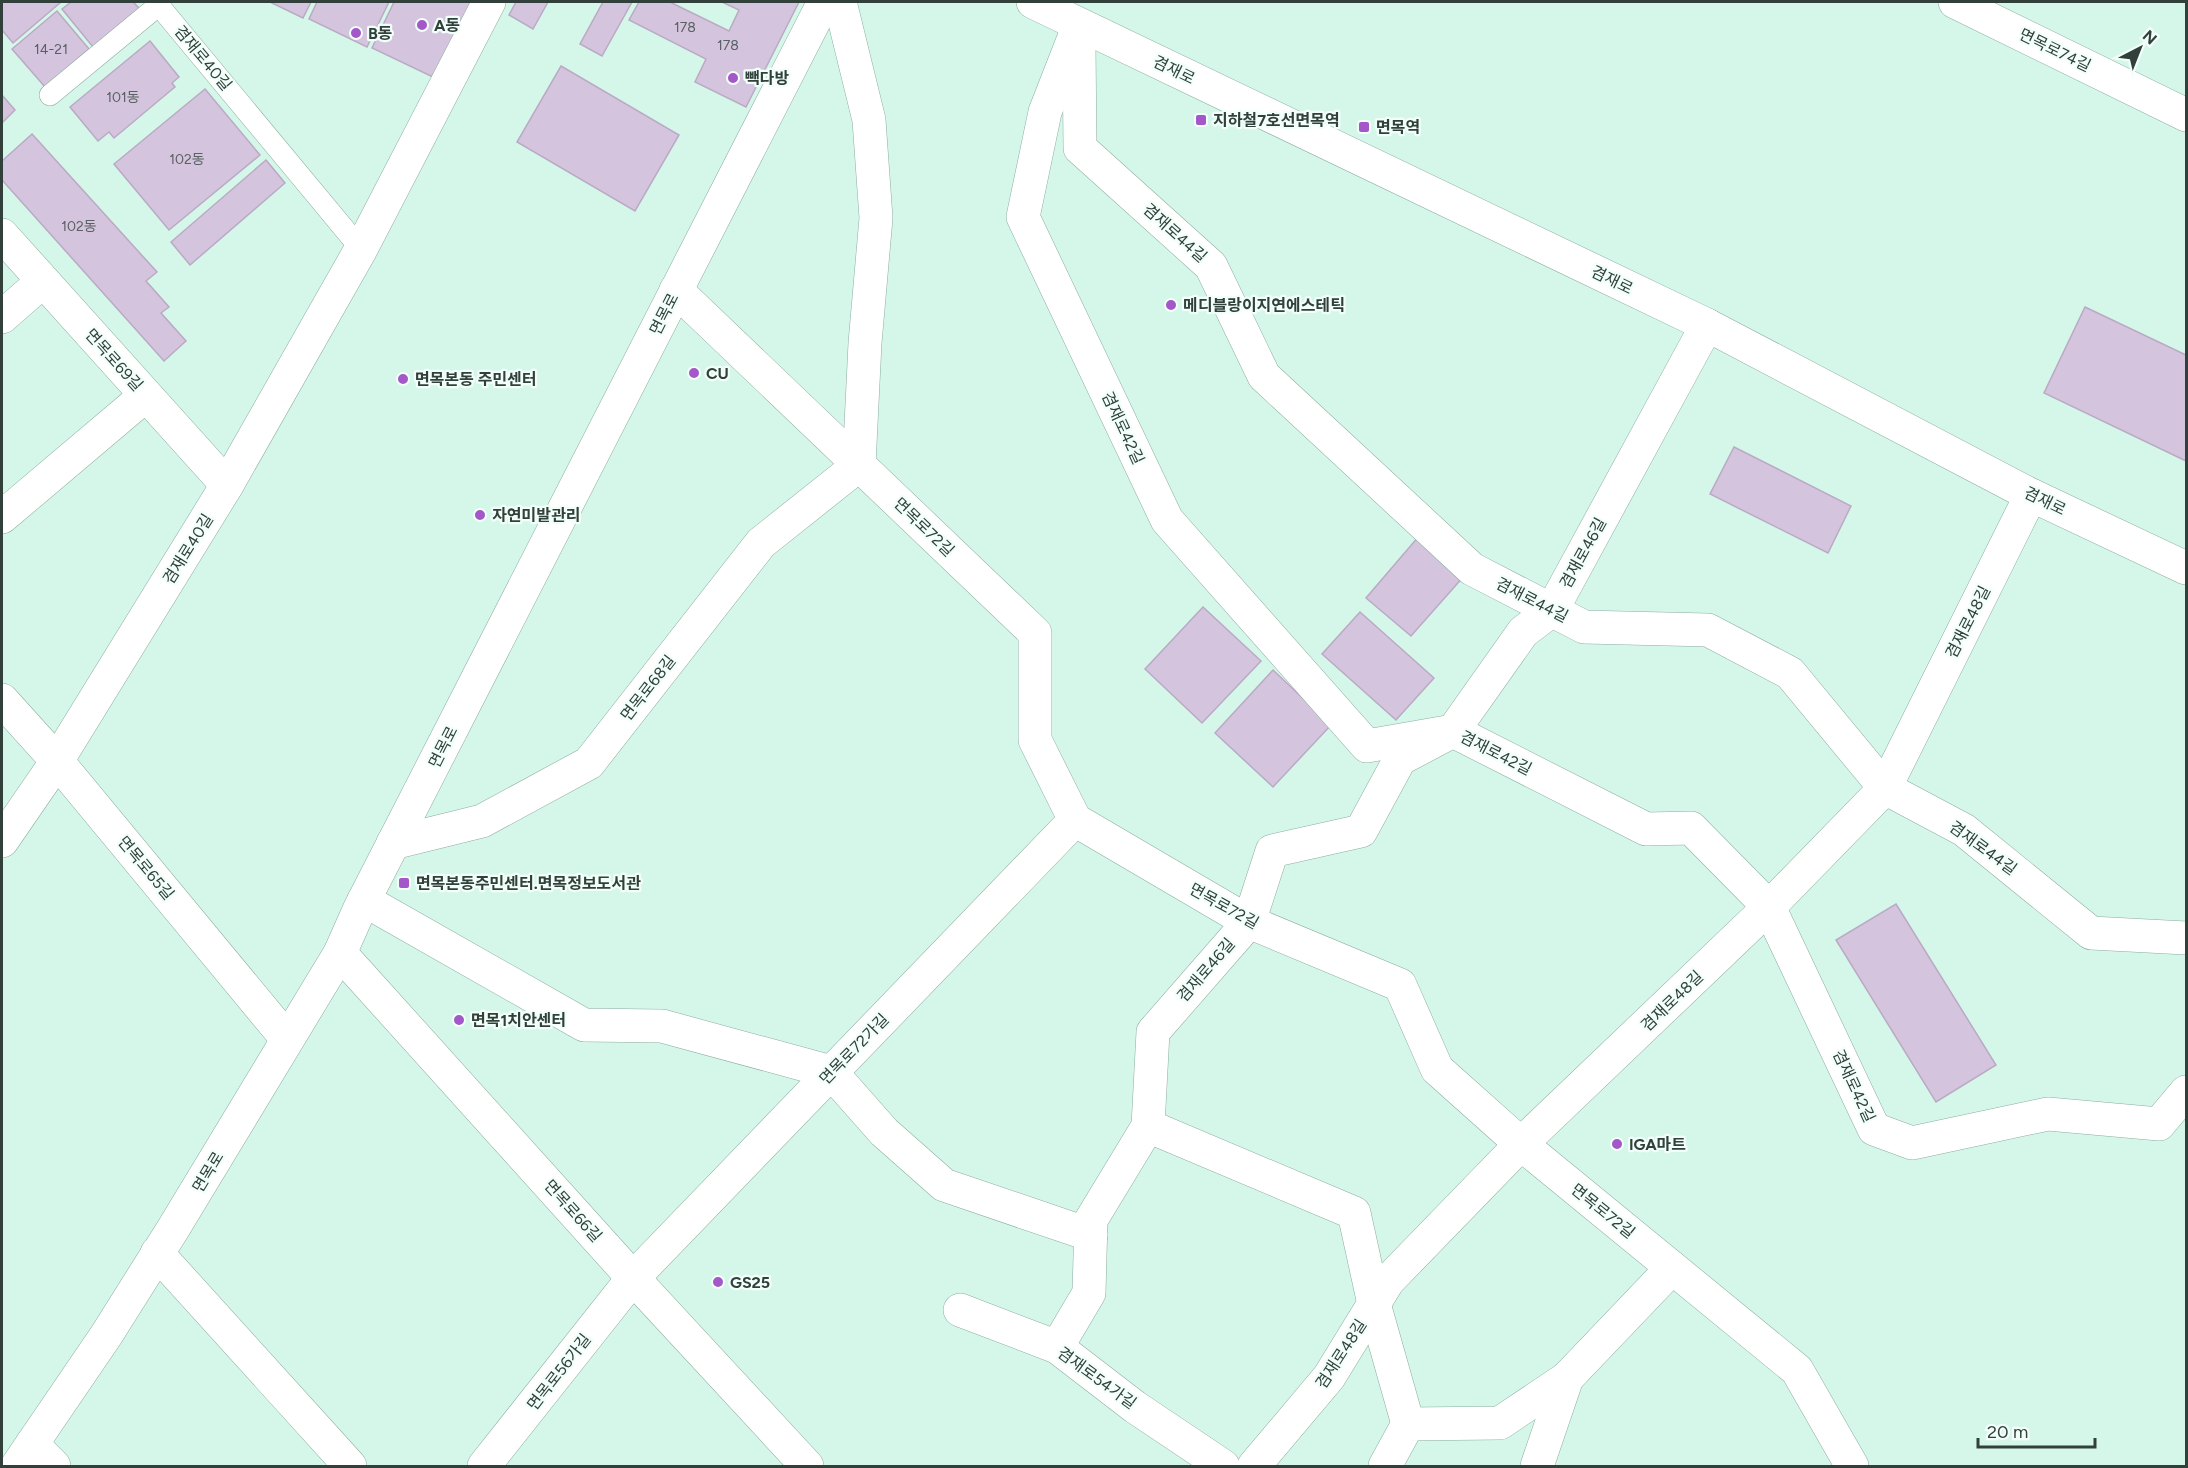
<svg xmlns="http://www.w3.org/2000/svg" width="2188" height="1468" viewBox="0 0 2188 1468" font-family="Figtree,'Noto Sans KR',sans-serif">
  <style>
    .building { fill: #d4c4dd; stroke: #baaac3; stroke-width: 1.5 }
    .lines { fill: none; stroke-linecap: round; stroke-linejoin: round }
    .service-casing { stroke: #8dada1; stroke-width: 22 }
    .minor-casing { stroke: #8dada1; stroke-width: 34 }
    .tertiary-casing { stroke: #8dada1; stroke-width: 34 }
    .secondary-casing { stroke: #8dada1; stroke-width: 34 }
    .service { stroke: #fff; stroke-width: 21 }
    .minor { stroke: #fff; stroke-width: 33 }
    .tertiary { stroke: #fff; stroke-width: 33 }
    .secondary { stroke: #fff; stroke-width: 33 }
    .poi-dot { fill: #a357c9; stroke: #f1fef9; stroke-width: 2 }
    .labels { text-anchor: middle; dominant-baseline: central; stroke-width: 4.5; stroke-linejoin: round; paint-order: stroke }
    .number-label { font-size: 14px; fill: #5a6164 }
    .poi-label { font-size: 16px; font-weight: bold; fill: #32403b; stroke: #f1fef9; text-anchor: start }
    .street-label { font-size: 16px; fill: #32403b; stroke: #f1fef9 }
  </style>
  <rect width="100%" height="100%" fill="#d5f7ea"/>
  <g class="building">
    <path d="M2 2H61L13 43 2 30Z"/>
    <path d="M71 2H133L139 8 93 47 62 9Z"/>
    <path d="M270 2H311L303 18Z"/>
    <path d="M317 2H389L367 47 309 19Z"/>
    <path d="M394 2H471L435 78 372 48Z"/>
    <path d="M516 2H548L533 29 509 15Z"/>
    <path d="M603 2H632L602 56 580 44Z"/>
    <path d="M639 2H670L729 31 739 10 722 2H799L746 107 695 82 706 59 629 20Z"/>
    <path d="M57 11 89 49 45 87 12 49Z"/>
    <path d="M150 41 179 77 172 83 175 87 114 138 109 132 98 141 70 107Z"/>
    <path d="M561 66 679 135 635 211 517 142Z"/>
    <path d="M205 89 260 155 169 230 114 164Z"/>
    <path d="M2 95 15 110 2 123Z"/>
    <path d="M32 134 157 272 146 281 169 307 161 313 186 341 164 361 2 180V161Z"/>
    <path d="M266 160 285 183 190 265 171 242Z"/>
    <path d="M2085 307 2186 355V461L2044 393Z"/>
    <path d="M1734 447 1851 506 1828 553 1710 494Z"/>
    <path d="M1419 536 1464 576 1411 636 1366 598Z"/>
    <path d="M1203 607 1261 661 1202 723 1145 669Z"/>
    <path d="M1360 612 1434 678 1396 720 1322 654Z"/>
    <path d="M1273 670 1331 725 1273 787 1215 733Z"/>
    <path d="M1896 904 1996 1065 1936 1102 1836 940Z"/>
  </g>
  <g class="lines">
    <g class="service-casing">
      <g id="service">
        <path d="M156 2 361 249"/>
        <path d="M50 95 159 5"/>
      </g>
    </g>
    <g class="minor-casing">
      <g id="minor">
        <path d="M1955 2 2186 115"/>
        <path d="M1079 25 1045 112 1023 217 1167 520 1367 746 1453 731 1646 829 1691 828 1769 907 1874 1129 1912 1143 2048 1114 2159 1124 2186 1092"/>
        <path d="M1079 45 1080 148 1211 266 1264 376 1472 569 1584 627 1708 630 1790 673 1885 788 1964 830 2091 933 2186 938"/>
        <path d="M2 235 227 485"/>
        <path d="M676 290 1035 633V740L1075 820 1249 922 1400 985 1437 1069 1521 1144 1797 1370 1852 1466"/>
        <path d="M2 317 43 281"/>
        <path d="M2 517 145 396"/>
        <path d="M2 700 57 761 287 1039"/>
        <path d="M2 841 57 761 227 485 361 249 489 2"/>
        <path d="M393 843 482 821 589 763 761 543 859 465 865 343 876 218 869 120 840 2"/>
        <path d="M364 900 584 1025 662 1026 831 1072 884 1132 944 1185 1091 1235"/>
        <path d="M340 953 633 1278 807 1466"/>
        <path d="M1148 1126 1354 1213 1374 1304 1408 1424"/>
        <path d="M157 1253 350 1466"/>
        <path d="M960 1310 1057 1347 1135 1407 1223 1466"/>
        <path d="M1057 1347 1089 1293 1091 1220 1148 1126 1153 1032 1249 922 1272 851 1361 831 1400 759 1453 731 1523 632 1552 610 1707 325"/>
        <path d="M32 1444 54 1466"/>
        <path d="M484 1466 633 1278 1075 820"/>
        <path d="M1254 1466 1329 1377 1388 1281 1521 1144 1769 907 1885 788 2031 495"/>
        <path d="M1385 1466 1408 1424 1500 1423 1567 1378 1672 1268"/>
        <path d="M1537 1466 1567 1378"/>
      </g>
    </g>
    <g class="tertiary-casing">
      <path id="tertiary" d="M17 1466 107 1334 173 1229 340 953 360 908 824 2"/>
    </g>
    <g class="secondary-casing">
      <path id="secondary" d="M1033 2 1707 325 2031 495 2186 568"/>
    </g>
    <use href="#service" class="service"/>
    <use href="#minor" class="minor"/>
    <use href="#tertiary" class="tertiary"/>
    <use href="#secondary" class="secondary"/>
  </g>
  <g class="poi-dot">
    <circle cx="422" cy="25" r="6"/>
    <circle cx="356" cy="33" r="6"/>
    <circle cx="733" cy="78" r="6"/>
    <rect x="1195" y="114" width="12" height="12" rx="3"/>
    <rect x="1358" y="121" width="12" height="12" rx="3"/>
    <circle cx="1171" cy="305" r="6"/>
    <circle cx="694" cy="373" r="6"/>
    <circle cx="403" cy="379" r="6"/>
    <circle cx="480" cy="515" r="6"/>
    <rect x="398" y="877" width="12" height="12" rx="3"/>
    <circle cx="459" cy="1020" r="6"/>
    <circle cx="1617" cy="1144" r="6"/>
    <circle cx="718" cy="1282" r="6"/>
  </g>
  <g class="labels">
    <g class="number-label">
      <text x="685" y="27">178</text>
      <text x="728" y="45">178</text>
      <text x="51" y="49">14-21</text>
      <text x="123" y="97">101동</text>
      <text x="187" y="159">102동</text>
      <text x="79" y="226">102동</text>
    </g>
    <g class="poi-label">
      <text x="434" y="25">A동</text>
      <text x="368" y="33">B동</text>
      <text x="745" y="78">빽다방</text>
      <text x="1213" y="120">지하철7호선면목역</text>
      <text x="1376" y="127">면목역</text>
      <text x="1183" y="305">메디블랑이지연에스테틱</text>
      <text x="706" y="373">CU</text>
      <text x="415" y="379">면목본동 주민센터</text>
      <text x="492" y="515">자연미발관리</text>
      <text x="416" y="883">면목본동주민센터.면목정보도서관</text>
      <text x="471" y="1020">면목1치안센터</text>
      <text x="1629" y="1144">IGA마트</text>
      <text x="730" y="1282">GS25</text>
    </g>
    <g class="street-label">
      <text transform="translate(2055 50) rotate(26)">면목로74길</text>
      <text transform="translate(203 58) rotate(50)">겸재로40길</text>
      <text transform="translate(1174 70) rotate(26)">겸재로</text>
      <text transform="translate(1175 233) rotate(42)">겸재로44길</text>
      <text transform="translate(1612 280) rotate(26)">겸재로</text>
      <text transform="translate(664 314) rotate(-63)">면목로</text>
      <text transform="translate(114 360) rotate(48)">면목로69길</text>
      <text transform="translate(1123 428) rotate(65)">겸재로42길</text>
      <text transform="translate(2045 501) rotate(26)">겸재로</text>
      <text transform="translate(924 527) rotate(44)">면목로72길</text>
      <text transform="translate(188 549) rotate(-58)">겸재로40길</text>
      <text transform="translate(1583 553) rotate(-61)">겸재로46길</text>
      <text transform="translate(1532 600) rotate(27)">겸재로44길</text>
      <text transform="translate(1968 622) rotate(-63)">겸재로48길</text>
      <text transform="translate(648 688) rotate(-52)">면목로68길</text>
      <text transform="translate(443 747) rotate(-63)">면목로</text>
      <text transform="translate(1496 753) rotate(27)">겸재로42길</text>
      <text transform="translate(1983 848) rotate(36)">겸재로44길</text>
      <text transform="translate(146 868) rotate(50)">면목로65길</text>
      <text transform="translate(1224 906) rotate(29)">면목로72길</text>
      <text transform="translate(1206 970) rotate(-49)">겸재로46길</text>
      <text transform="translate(1672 1001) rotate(-44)">겸재로48길</text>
      <text transform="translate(854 1049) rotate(-46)">면목로72가길</text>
      <text transform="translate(1854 1086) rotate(65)">겸재로42길</text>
      <text transform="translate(208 1172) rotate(-59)">면목로</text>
      <text transform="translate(573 1211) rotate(48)">면목로66길</text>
      <text transform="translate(1603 1211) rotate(39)">면목로72길</text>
      <text transform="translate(1341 1354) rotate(-57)">겸재로48길</text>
      <text transform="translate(559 1372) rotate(-52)">면목로56가길</text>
      <text transform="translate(1097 1378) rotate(36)">겸재로54가길</text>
    </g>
  </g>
  <rect width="2188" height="1468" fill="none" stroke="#32403b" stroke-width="6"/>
  <g transform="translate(2140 48) rotate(42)" stroke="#f1fef9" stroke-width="4.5" paint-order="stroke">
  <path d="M0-4.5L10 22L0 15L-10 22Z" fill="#32403b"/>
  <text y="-9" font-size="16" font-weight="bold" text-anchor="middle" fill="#32403b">N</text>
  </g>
  <path d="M1978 1438v9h117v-9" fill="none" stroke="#32403b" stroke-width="3"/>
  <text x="1987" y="1438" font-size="18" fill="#32403b" stroke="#f1fef9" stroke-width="4.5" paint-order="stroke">20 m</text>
</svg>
